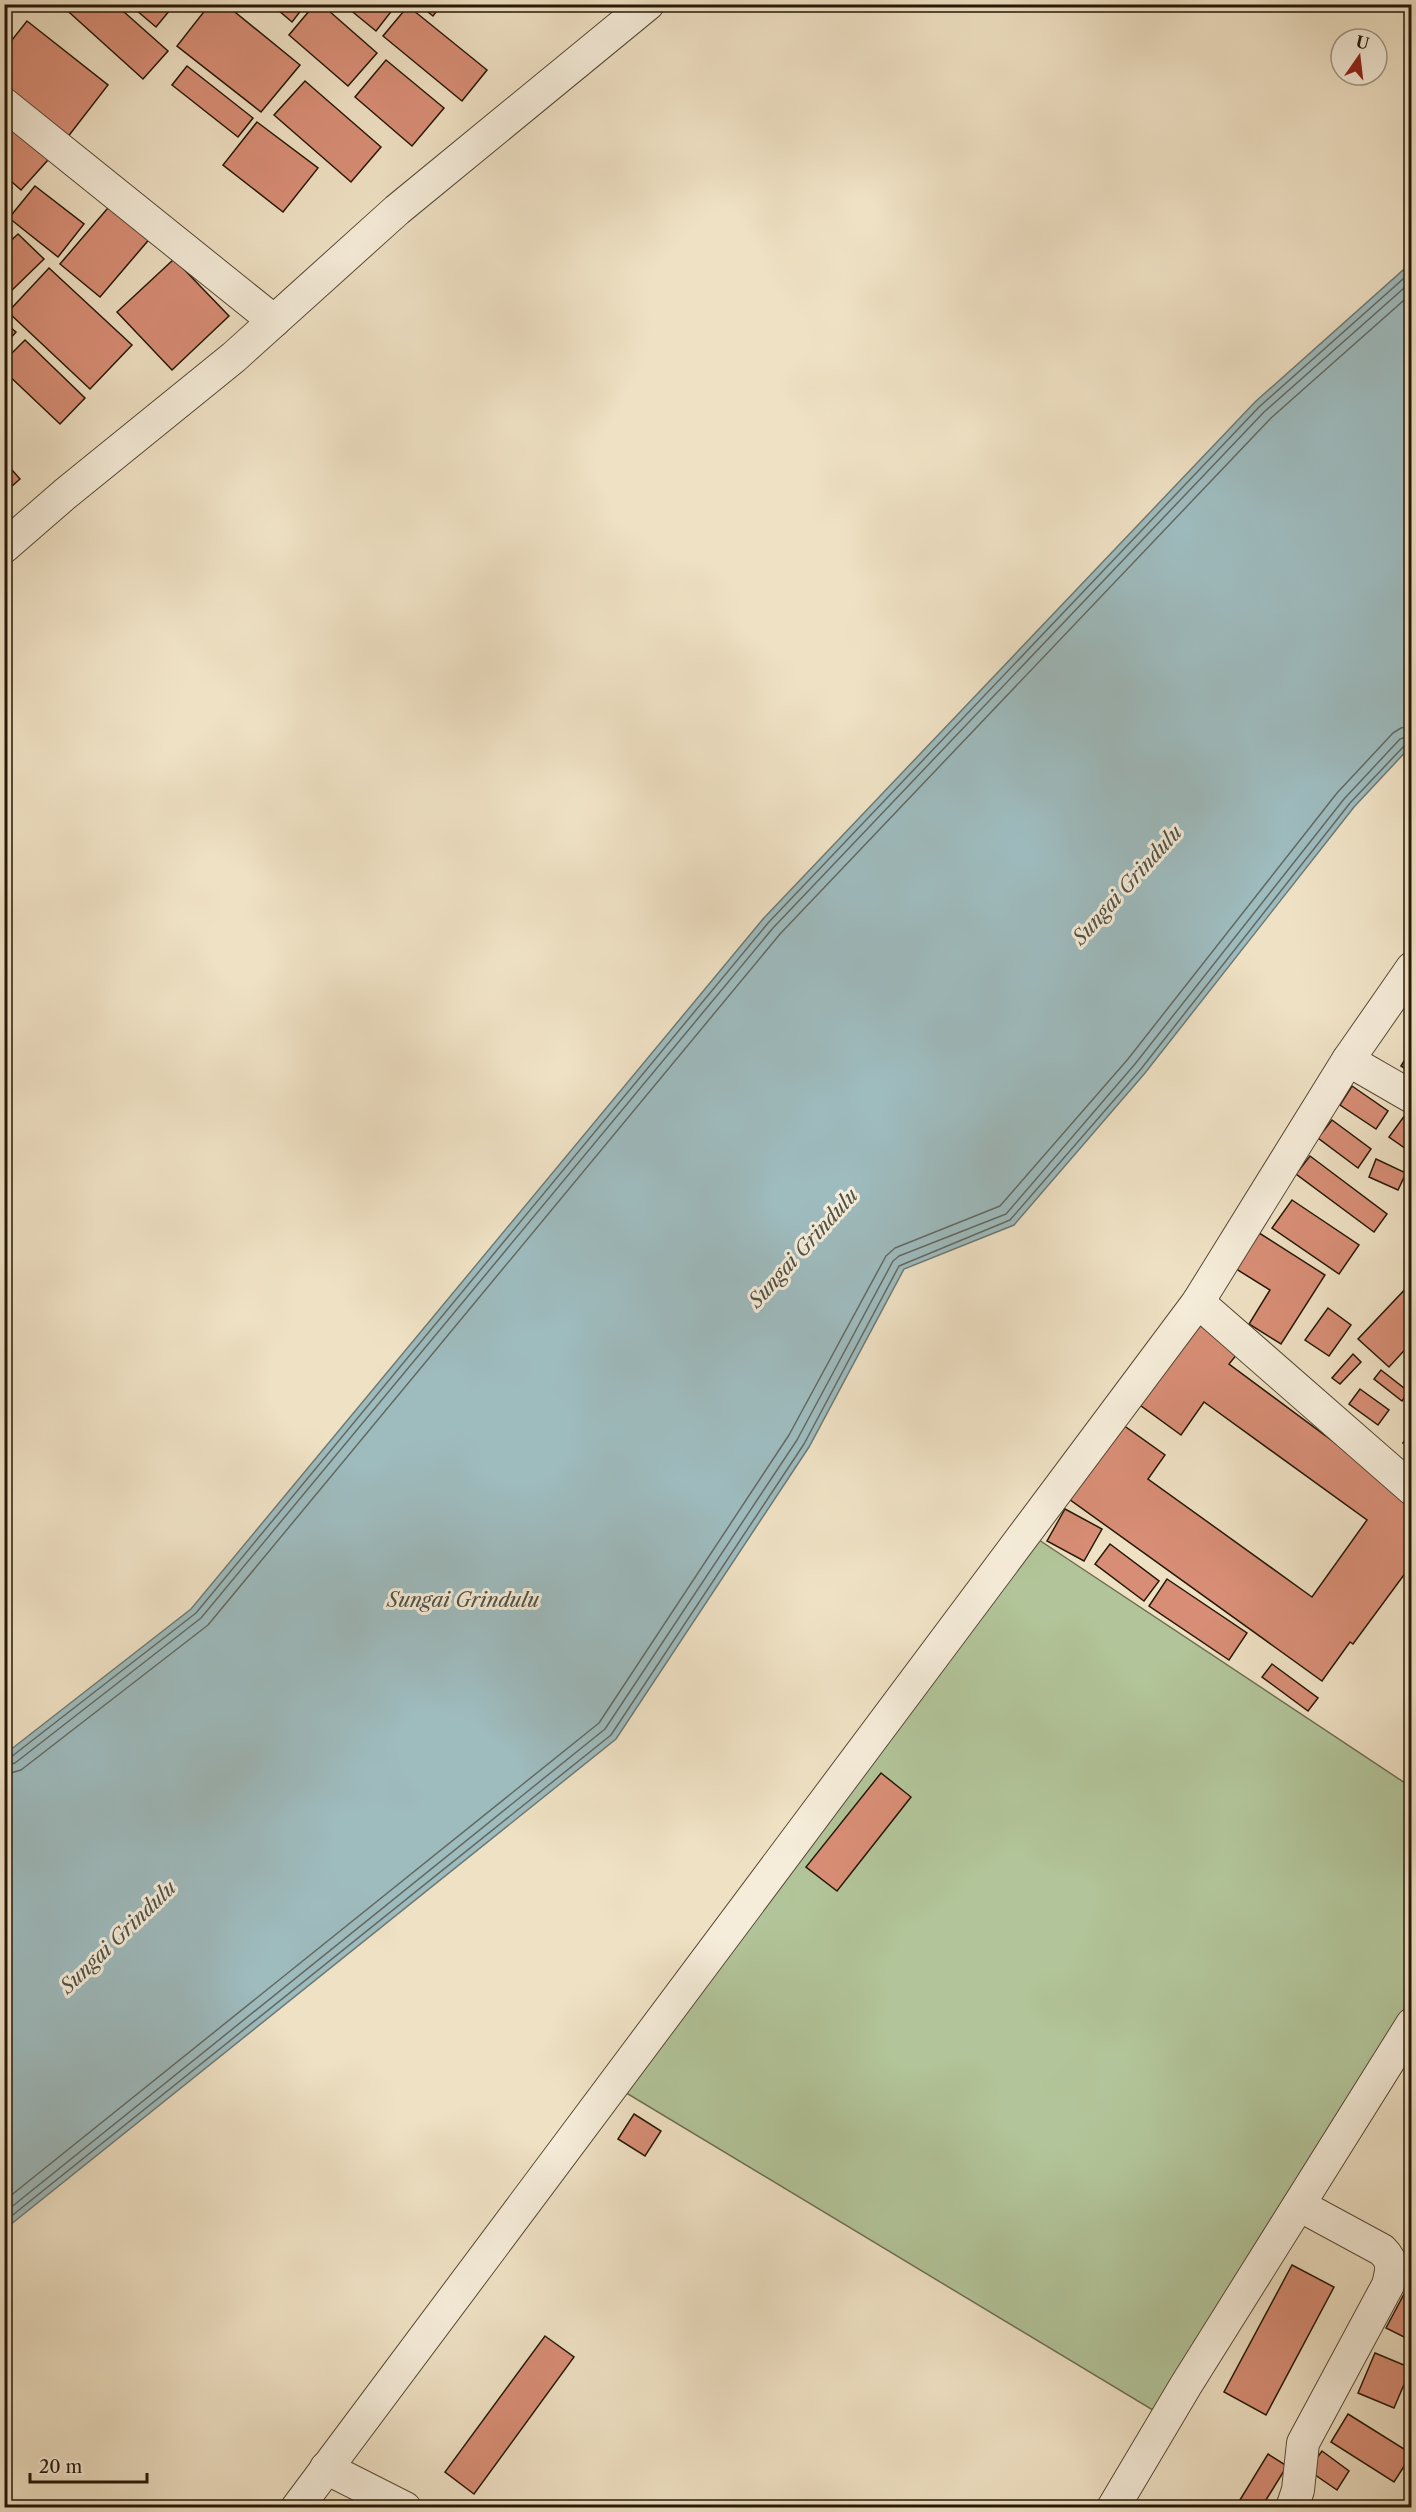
<svg xmlns="http://www.w3.org/2000/svg" width="1416" height="2512" viewBox="0 0 1416 2512" font-family="'Libre Caslon Text',serif">
  <style>
    .green { fill: #b2c499; stroke: #6c6e50; stroke-width: 1.5 }
    .water { fill: #9ebbbe; stroke: #6e7a74; stroke-width: 1.5 }
    .lines { fill: none; stroke-linecap: round; stroke-linejoin: round }
    .shore { stroke: #626a62; stroke-width: 1.5 }
    .building { fill: #d88e76; stroke: #261806; stroke-width: 1.5 }
    .minor-casing { stroke: #584a36; stroke-width: 34 }
    .minor { stroke: #f5ecd9; stroke-width: 32 }
    .labels { text-anchor: middle; dominant-baseline: central; stroke-width: 6; stroke-linejoin: round; paint-order: stroke }
    .water-label { font-size: 20px; font-style: italic; fill: #505146; stroke: #f5ecd9 }
  </style>
  <rect width="100%" height="100%" fill="#efe1c4"/>
  <filter id="stains"><feTurbulence type="fractalNoise" baseFrequency=".00333" numOctaves="4"/><feColorMatrix values="0 0 0 0 .2 0 0 0 0 .09 0 0 0 0 .02 0 0 0 .5 -.17"/></filter>
  <radialGradient id="worn" r=".72"><stop offset=".6" stop-color="#630" stop-opacity="0"/><stop offset="1" stop-color="#630" stop-opacity=".3"/></radialGradient>
  <path class="green" d="M1027 1532 1411 1787V1998L1166 2418 613 2085Z"/>
  <path class="water" d="M1411 263V746L1354 807 1145 1073 1014 1225 904 1269 809 1447 616 1739 5 2229V1754L191 1609 763 919 1255 402Z"/>
  <g class="lines">
    <g class="shore">
      <path d="M4 1759 11 1757 196 1613 768 923 1259 407 1412 271"/>
      <path d="M4 1766 15 1763 201 1618 773 928 1264 412 1412 281"/>
      <path d="M4 1775 21 1770 208 1625 780 934 1271 418 1412 293"/>
      <path d="M4 2201 599 1723 789 1435 886 1256 895 1248 1000 1206 1128 1059 1337 793 1393 733 1401 728 1412 726"/>
      <path d="M4 2213 605 1729 797 1440 893 1261 899 1256 1006 1214 1135 1064 1344 799 1400 739 1412 735"/>
      <path d="M4 2222 611 1735 804 1444 899 1266 1010 1220 1141 1069 1350 803 1405 745 1412 743"/>
    </g>
  </g>
  <g class="building">
    <path d="M60 4H115L168 51 143 79Z"/>
    <path d="M129 4H175L156 27Z"/>
    <path d="M210 4H225L300 65 261 112 177 46Z"/>
    <path d="M271 4H306L292 22Z"/>
    <path d="M315 4H321L377 53 348 86 289 35Z"/>
    <path d="M343 4H397L376 31Z"/>
    <path d="M418 4H442L433 16Z"/>
    <path d="M408 6 487 70 462 101 383 36Z"/>
    <path d="M27 21 108 85 67 138 4 88V50Z"/>
    <path d="M386 60 444 108 412 146 355 97Z"/>
    <path d="M187 66 253 118 238 137 172 85Z"/>
    <path d="M305 81 381 147 351 182 274 115Z"/>
    <path d="M14 115 56 151 21 190 4 175V126Z"/>
    <path d="M257 122 318 168 283 212 223 165Z"/>
    <path d="M4 181 12 188 4 198Z"/>
    <path d="M35 186 84 224 58 257 9 218Z"/>
    <path d="M113 202 152 236 100 297 60 264Z"/>
    <path d="M18 234 44 259 8 294 4 290V247Z"/>
    <path d="M174 259 229 316 172 370 117 312Z"/>
    <path d="M49 268 132 345 90 389 8 312Z"/>
    <path d="M4 322 16 332 4 345Z"/>
    <path d="M25 340 85 398 60 424 4 371V361Z"/>
    <path d="M4 461 20 479 4 493Z"/>
    <path d="M1412 1048V1073L1401 1066Z"/>
    <path d="M1352 1086 1388 1111 1376 1129 1340 1105Z"/>
    <path d="M1405 1115 1412 1120V1153L1389 1137Z"/>
    <path d="M1332 1120 1371 1149 1358 1168 1318 1138Z"/>
    <path d="M1310 1156 1387 1214 1374 1232 1296 1174Z"/>
    <path d="M1376 1159 1406 1173 1398 1190 1369 1177Z"/>
    <path d="M1292 1200 1359 1245 1339 1274 1272 1228Z"/>
    <path d="M1256 1231 1325 1275 1281 1344 1249 1324 1270 1290 1233 1267Z"/>
    <path d="M1412 1282V1342L1389 1367 1358 1339Z"/>
    <path d="M1328 1308 1351 1325 1329 1356 1305 1340Z"/>
    <path d="M1190 1318 1238 1353 1229 1364 1412 1500V1564L1353 1644 1350 1642 1322 1681 1062 1494 1116 1420 1165 1455 1148 1479 1312 1597 1367 1520 1204 1402 1181 1435 1133 1400Z"/>
    <path d="M1353 1354 1361 1362 1340 1384 1332 1378Z"/>
    <path d="M1381 1370 1409 1392 1402 1401 1374 1379Z"/>
    <path d="M1360 1389 1389 1410 1378 1425 1349 1404Z"/>
    <path d="M1412 1430V1447L1403 1443Z"/>
    <path d="M1065 1509 1102 1529 1084 1561 1047 1541Z"/>
    <path d="M1110 1544 1159 1581 1144 1601 1095 1564Z"/>
    <path d="M1167 1579 1247 1633 1229 1660 1149 1606Z"/>
    <path d="M1272 1664 1318 1698 1308 1711 1262 1677Z"/>
    <path d="M881 1773 911 1797 837 1891 806 1867Z"/>
    <path d="M634 2114 661 2131 645 2156 618 2139Z"/>
    <path d="M1292 2265 1334 2287 1266 2415 1224 2392Z"/>
    <path d="M1412 2279V2341L1386 2328Z"/>
    <path d="M545 2336 574 2357 474 2494 445 2472Z"/>
    <path d="M1375 2353 1411 2368 1394 2408 1358 2393Z"/>
    <path d="M1348 2414 1412 2454 1394 2482 1331 2442Z"/>
    <path d="M1322 2451 1349 2471 1337 2490 1308 2470Z"/>
    <path d="M1268 2454 1287 2466 1261 2508H1235Z"/>
  </g>
  <g class="lines">
    <g class="minor-casing">
      <g id="minor">
        <path d="M4 104 274 321"/>
        <path d="M4 547 65 494 234 357 397 210 648 4"/>
        <path d="M1348 1060 1412 1097"/>
        <path d="M1198 1302 1412 1489"/>
        <path d="M326 2468 405 2508"/>
        <path d="M297 2508 1198 1302 1348 1060 1412 968"/>
        <path d="M1113 2508 1186 2385 1412 2024"/>
        <path d="M1292 2508 1298 2490 1303 2443 1388 2285C1392 2269 1394 2262 1382 2250L1299 2205"/>
      </g>
    </g>
    <use href="#minor" class="minor"/>
  </g>
  <g class="labels">
    <g class="water-label">
      <text transform="translate(1127 885) rotate(-48)">Sungai Grindulu</text>
      <text transform="translate(803 1248) rotate(-48)">Sungai Grindulu</text>
      <text x="463" y="1600">Sungai Grindulu</text>
      <text transform="translate(118 1937) rotate(-44)">Sungai Grindulu</text>
    </g>
  </g>
  <rect width="1416" height="2512" fill="none" stroke="#efe1c4" stroke-width="24"/>
  <rect x="6" y="6" width="1404" height="2500" fill="none" stroke="#261806" stroke-width="3"/>
  <rect x="12" y="12" width="1392" height="2488" fill="none" stroke="#261806" stroke-width="1.5"/>
  <g transform="translate(1359 57) rotate(14)"><circle r="28" fill="#f5ecd9" stroke="#a29785" stroke-width="1.5"/>
  <path d="M0-4.5L10 22L0 15L-10 22Z" fill="#8f2418"/>
  <text y="-9" font-size="16" font-weight="bold" text-anchor="middle" fill="#261806">U</text>
  </g>
  <path d="M30 2473v9h117v-9" fill="none" stroke="#261806" stroke-width="3"/>
  <text x="39" y="2473" font-size="18" fill="#261806" stroke="#f5ecd9" stroke-width="4.5" paint-order="stroke">20 m</text>
  <rect width="100%" height="100%" filter="url(#stains)"/>
  <rect width="100%" height="100%" fill="url(#worn)"/>
</svg>
